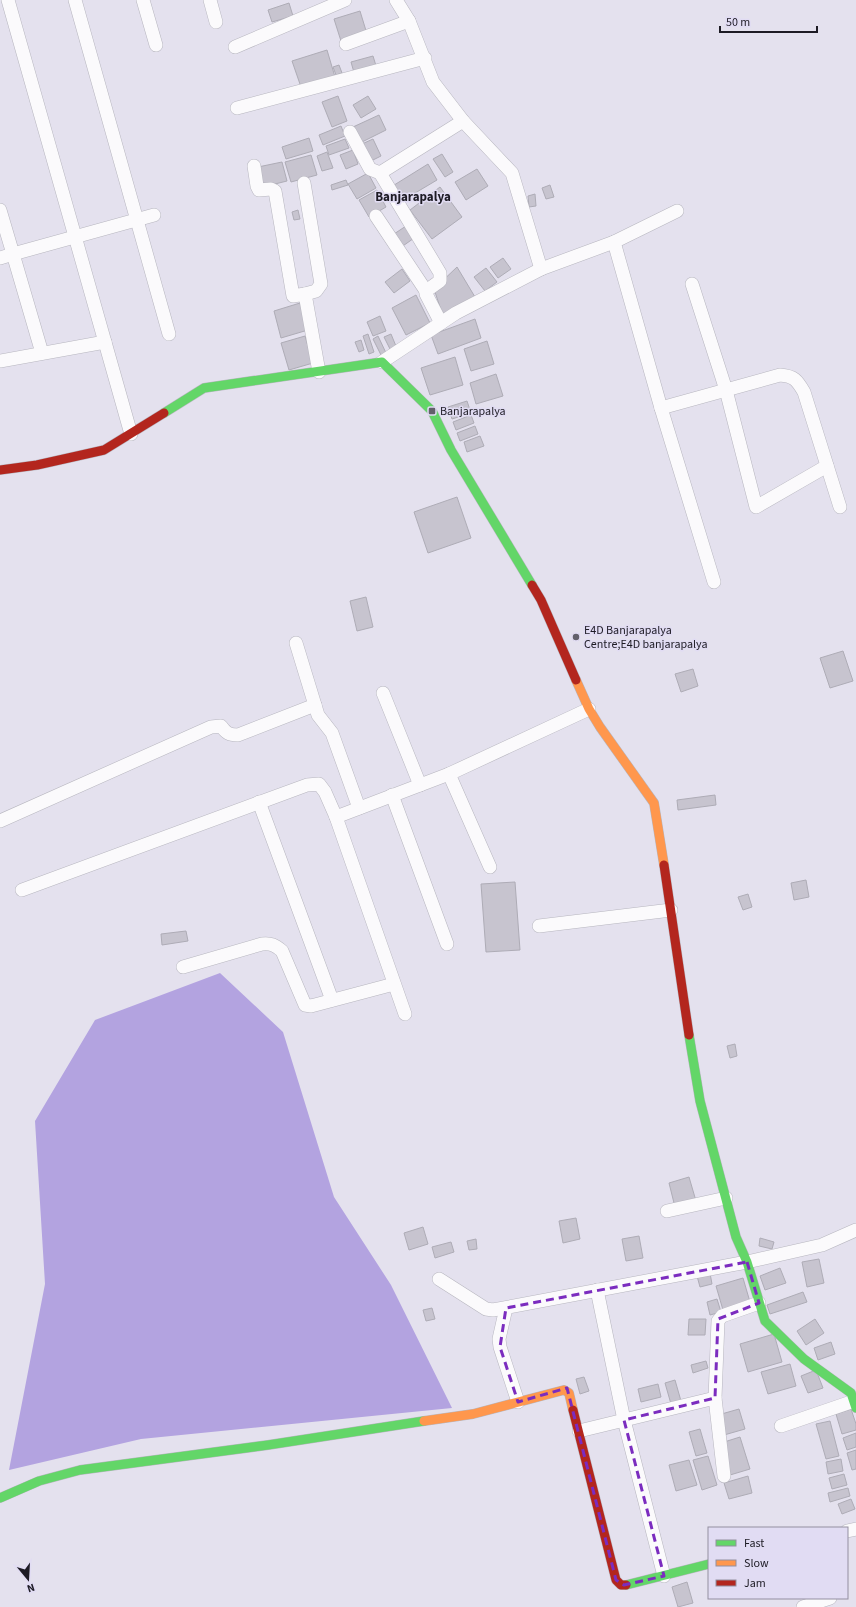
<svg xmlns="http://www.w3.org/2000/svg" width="856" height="1607" viewBox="0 0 856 1607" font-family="'Source Sans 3',sans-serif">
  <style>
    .water { fill: #b3a3e0 }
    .building { fill: #c7c4cf; stroke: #aeacb6 }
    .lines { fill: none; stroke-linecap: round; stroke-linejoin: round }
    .street-casing { stroke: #b7b6bf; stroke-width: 14 }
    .fast-casing { stroke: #b7b6bf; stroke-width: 10 }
    .slow-casing { stroke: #b7b6bf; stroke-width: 10 }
    .jam-casing { stroke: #b7b6bf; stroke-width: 10 }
    .street { stroke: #fbfafc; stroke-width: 13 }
    .fast { stroke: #63d668; stroke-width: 9 }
    .slow { stroke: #ff974d; stroke-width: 9 }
    .jam { stroke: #b3261e; stroke-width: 9 }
    .marked { fill: none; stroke: #7b2cbf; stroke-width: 3; stroke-dasharray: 8 5; stroke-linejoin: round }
    .poi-dot { fill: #63606b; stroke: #e1dcf3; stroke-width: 1.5 }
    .labels { text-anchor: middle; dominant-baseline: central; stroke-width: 3; stroke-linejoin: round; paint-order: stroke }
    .poi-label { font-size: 12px; fill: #1d1b24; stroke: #e1dcf3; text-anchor: start }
    .neighbourhood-label { font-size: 13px; font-weight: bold; fill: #1d1b24; stroke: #e1dcf3 }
  </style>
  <rect width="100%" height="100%" fill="#e4e1ee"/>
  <path class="water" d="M220 973 283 1032 334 1197 391 1285 452 1408 141 1439 9 1470 45 1284 35 1121 95 1020Z"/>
  <g class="building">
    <path d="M289 3 293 16 272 22 268 10Z"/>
    <path d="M360 11 367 34 341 41 334 19Z"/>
    <path d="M327 50 335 77 301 87 292 61Z"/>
    <path d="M373 56 377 69 355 76 351 62Z"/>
    <path d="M339 65 342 73 336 75 333 67Z"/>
    <path d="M338 96 347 121 332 127 322 102Z"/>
    <path d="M368 96 376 109 361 118 353 105Z"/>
    <path d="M379 115 386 130 360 143 353 127Z"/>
    <path d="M341 126 345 136 323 145 319 135Z"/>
    <path d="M309 138 313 151 286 159 282 147Z"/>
    <path d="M345 139 349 148 329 155 326 146Z"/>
    <path d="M373 139 381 156 371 161 362 144Z"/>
    <path d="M353 150 358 164 346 169 340 155Z"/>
    <path d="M327 152 333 168 322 171 317 156Z"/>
    <path d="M442 154 453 172 445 177 433 159Z"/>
    <path d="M311 155 317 175 291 182 285 162Z"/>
    <path d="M282 162 287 181 263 187 258 167Z"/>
    <path d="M428 164 437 180 400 202 391 187Z"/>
    <path d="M477 169 488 186 466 200 455 182Z"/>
    <path d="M368 173 376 188 357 199 348 184Z"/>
    <path d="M346 180 348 185 332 190 331 185Z"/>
    <path d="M550 185 554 197 546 199 542 188Z"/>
    <path d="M440 187 462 217 432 239 410 210Z"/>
    <path d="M377 190 386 207 369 217 359 200Z"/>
    <path d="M535 194 536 206 529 207 528 196Z"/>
    <path d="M298 210 300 219 294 220 292 212Z"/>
    <path d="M409 224 417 236 400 248 391 236Z"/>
    <path d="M503 258 511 269 498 278 490 267Z"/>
    <path d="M457 267 475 297 443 316 434 289Z"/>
    <path d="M486 268 497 282 485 291 474 277Z"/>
    <path d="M402 269 410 281 394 293 385 282Z"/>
    <path d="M416 295 430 323 406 335 392 308Z"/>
    <path d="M300 303 308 330 281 338 274 311Z"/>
    <path d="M380 316 386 331 373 336 367 322Z"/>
    <path d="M475 319 481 338 438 354 431 335Z"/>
    <path d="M368 334 374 352 369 354 363 336Z"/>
    <path d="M391 334 398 351 392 353 384 337Z"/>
    <path d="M305 336 313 363 289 370 281 343Z"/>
    <path d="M378 336 387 355 382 357 373 339Z"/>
    <path d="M361 340 364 350 359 352 355 342Z"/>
    <path d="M487 341 494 364 471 371 464 349Z"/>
    <path d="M455 357 463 385 430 395 421 368Z"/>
    <path d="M496 374 503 396 476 404 470 383Z"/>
    <path d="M467 401 471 413 452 419 448 407Z"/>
    <path d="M471 415 474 423 456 430 453 422Z"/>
    <path d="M475 426 478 434 460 441 457 433Z"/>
    <path d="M480 436 484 446 467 452 464 442Z"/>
    <path d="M457 497 471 538 428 553 414 512Z"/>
    <path d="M366 597 373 627 357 631 350 601Z"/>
    <path d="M843 651 853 681 830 688 820 658Z"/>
    <path d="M693 669 698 686 681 692 675 674Z"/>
    <path d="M715 795 716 805 678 810 677 800Z"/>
    <path d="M806 880 809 897 794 900 791 883Z"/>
    <path d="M515 882 520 950 486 952 481 884Z"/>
    <path d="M748 894 752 907 743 910 738 897Z"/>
    <path d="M186 931 188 941 162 945 161 934Z"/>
    <path d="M735 1044 737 1056 730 1058 727 1046Z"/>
    <path d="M689 1177 696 1201 675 1207 669 1183Z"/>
    <path d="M576 1218 580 1239 563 1243 559 1221Z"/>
    <path d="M423 1227 428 1244 409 1250 404 1233Z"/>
    <path d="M639 1236 643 1258 626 1261 622 1239Z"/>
    <path d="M760 1238 774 1242 772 1249 759 1246Z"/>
    <path d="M476 1239 477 1249 469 1250 467 1241Z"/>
    <path d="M451 1242 454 1252 435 1258 432 1247Z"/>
    <path d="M819 1259 824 1283 807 1287 802 1262Z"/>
    <path d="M780 1268 786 1283 765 1290 760 1276Z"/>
    <path d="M710 1273 712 1284 700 1287 697 1276Z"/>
    <path d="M743 1278 750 1302 723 1310 716 1286Z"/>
    <path d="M803 1292 807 1302 770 1314 767 1305Z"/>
    <path d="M717 1299 721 1312 710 1315 707 1302Z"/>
    <path d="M432 1308 435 1319 426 1321 423 1310Z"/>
    <path d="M689 1319H706L705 1335H688Z"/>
    <path d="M815 1319 824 1333 806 1345 797 1331Z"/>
    <path d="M774 1334 782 1362 748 1372 740 1344Z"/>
    <path d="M831 1342 835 1354 818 1360 814 1348Z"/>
    <path d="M706 1361 708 1368 693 1373 691 1365Z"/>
    <path d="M790 1364 796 1386 768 1394 761 1372Z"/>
    <path d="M816 1370 823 1388 808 1393 801 1376Z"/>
    <path d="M584 1377 589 1391 580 1394 576 1379Z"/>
    <path d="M675 1380 681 1401 671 1404 665 1383Z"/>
    <path d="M658 1384 661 1397 641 1402 638 1389Z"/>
    <path d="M739 1409 745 1429 724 1435 718 1415Z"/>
    <path d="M851 1409 856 1424V1430L842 1434 836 1414Z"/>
    <path d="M830 1421 839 1456 826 1459 816 1424Z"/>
    <path d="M700 1429 707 1453 696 1456 689 1432Z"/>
    <path d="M856 1433V1447L847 1450 843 1438Z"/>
    <path d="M740 1437 750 1469 730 1475 721 1443Z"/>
    <path d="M856 1450V1469L852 1470 847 1453Z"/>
    <path d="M708 1456 717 1485 702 1490 693 1460Z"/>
    <path d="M841 1459 843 1471 828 1474 826 1462Z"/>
    <path d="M689 1460 697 1485 676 1491 669 1465Z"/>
    <path d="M844 1474 847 1485 832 1489 829 1478Z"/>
    <path d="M748 1476 752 1493 729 1499 724 1483Z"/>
    <path d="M848 1488 850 1496 830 1502 828 1493Z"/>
    <path d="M851 1499 855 1509 842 1514 838 1504Z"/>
    <path d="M687 1582 693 1603 678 1607 672 1587Z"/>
  </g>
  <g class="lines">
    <g class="street-casing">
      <g id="street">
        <path d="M8 0 131 434"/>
        <path d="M75 0 169 334"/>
        <path d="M143 0 156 45"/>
        <path d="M210 0 216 22"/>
        <path d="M346 44 409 21"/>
        <path d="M235 47 345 0"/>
        <path d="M237 108 425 58"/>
        <path d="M350 132 370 169 380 173"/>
        <path d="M254 166 257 186 259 190 271 189 275 191 293 296 305 294 319 372"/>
        <path d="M304 183 321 284 316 291 305 294"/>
        <path d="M0 210 13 254 0 258"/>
        <path d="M376 216 426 291"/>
        <path d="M614 242 661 408 714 582"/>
        <path d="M541 269 614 242 677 211"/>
        <path d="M692 284 726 390 756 507 827 466"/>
        <path d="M441 323 426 294V291L440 281V273L380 173 463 121"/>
        <path d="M42 353 13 254 154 215"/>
        <path d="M0 361 105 342"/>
        <path d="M382 362 456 313 541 269 512 173 463 121 433 82 409 21 396 0"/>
        <path d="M661 408 780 375C794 376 797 380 804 392L840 507"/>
        <path d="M296 643 318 715 332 733 359 808"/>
        <path d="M383 693 420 785"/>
        <path d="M449 774 490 867"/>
        <path d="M392 795 447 944"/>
        <path d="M259 802 332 1000"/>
        <path d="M336 817 449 774 589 709"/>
        <path d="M0 821 211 727 221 726C226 733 229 735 238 735L315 705"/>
        <path d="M22 890 307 785 319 784 325 792 336 817 405 1014"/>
        <path d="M539 926 671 910"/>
        <path d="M183 967 262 944C271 943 275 945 282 951L305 1005 311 1006 394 984"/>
        <path d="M667 1211 726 1198"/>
        <path d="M439 1279 486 1309 493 1310 747 1262 822 1245 856 1230"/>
        <path d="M597 1290 624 1420 664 1576"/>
        <path d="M506 1308 499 1339 500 1347 518 1402"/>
        <path d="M781 1426 854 1401"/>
        <path d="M579 1431 715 1398"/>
        <path d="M724 1476 715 1398 718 1321 722 1316 759 1303"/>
        <path d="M847 1531 856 1529"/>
        <path d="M803 1607 830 1598"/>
      </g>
    </g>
    <g class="fast-casing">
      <g id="fast">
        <path d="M164 413 204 388 382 362 432 411 451 450 532 585"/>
        <path d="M689 1035 700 1101 736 1237 747 1262 765 1321 804 1359 851 1393 856 1408"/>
        <path d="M0 1498 39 1481 80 1470 268 1445 424 1421"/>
        <path d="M626 1585 709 1564"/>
      </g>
    </g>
    <g class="slow-casing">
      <g id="slow">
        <path d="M576 680 589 709 600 727 654 803 664 865"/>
        <path d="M424 1421 473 1414 564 1390 569 1393 573 1410"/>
      </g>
    </g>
    <g class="jam-casing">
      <g id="jam">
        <path d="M0 470 37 465 104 450 164 413"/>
        <path d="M532 585 541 600 576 680"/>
        <path d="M664 865 689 1035"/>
        <path d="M573 1410 616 1580 621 1585H626"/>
      </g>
    </g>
    <use href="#street" class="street"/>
    <use href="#fast" class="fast"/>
    <use href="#slow" class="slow"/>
    <use href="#jam" class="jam"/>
  </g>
  <path class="marked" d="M747 1262 759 1303 718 1319 715 1398 624 1420 664 1576 624 1585 616 1580 567 1388 518 1402 500 1347 506 1308Z"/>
  <g class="poi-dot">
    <rect x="428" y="407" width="8" height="8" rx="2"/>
    <circle cx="576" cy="637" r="4"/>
  </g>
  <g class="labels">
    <g class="poi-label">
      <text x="440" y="411">Banjarapalya</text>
      <text x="584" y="630">E4D Banjarapalya<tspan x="584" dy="14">Centre;E4D banjarapalya</tspan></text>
    </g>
    <g class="neighbourhood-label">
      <text x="413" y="197">Banjarapalya</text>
    </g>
  </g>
  <rect x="708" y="1527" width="140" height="72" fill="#e1dcf3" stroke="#938fa0"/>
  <rect x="716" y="1540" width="20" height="6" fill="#63d668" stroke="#938fa0"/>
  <text x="744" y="1547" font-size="12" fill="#1d1b24">Fast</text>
  <rect x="716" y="1560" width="20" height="6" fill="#ff974d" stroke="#938fa0"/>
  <text x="744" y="1567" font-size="12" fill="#1d1b24">Slow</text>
  <rect x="716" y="1580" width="20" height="6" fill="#b3261e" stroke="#938fa0"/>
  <text x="744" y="1587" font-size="12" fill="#1d1b24">Jam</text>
  <g transform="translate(28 1579) rotate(162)" stroke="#e1dcf3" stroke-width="3" paint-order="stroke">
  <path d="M0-3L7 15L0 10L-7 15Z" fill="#1d1b24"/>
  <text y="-6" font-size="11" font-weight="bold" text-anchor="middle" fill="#1d1b24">N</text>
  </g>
  <path d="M720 26v6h97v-6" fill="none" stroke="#1d1b24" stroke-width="2"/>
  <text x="726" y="26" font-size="12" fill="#1d1b24" stroke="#e1dcf3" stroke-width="3" paint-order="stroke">50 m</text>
</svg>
